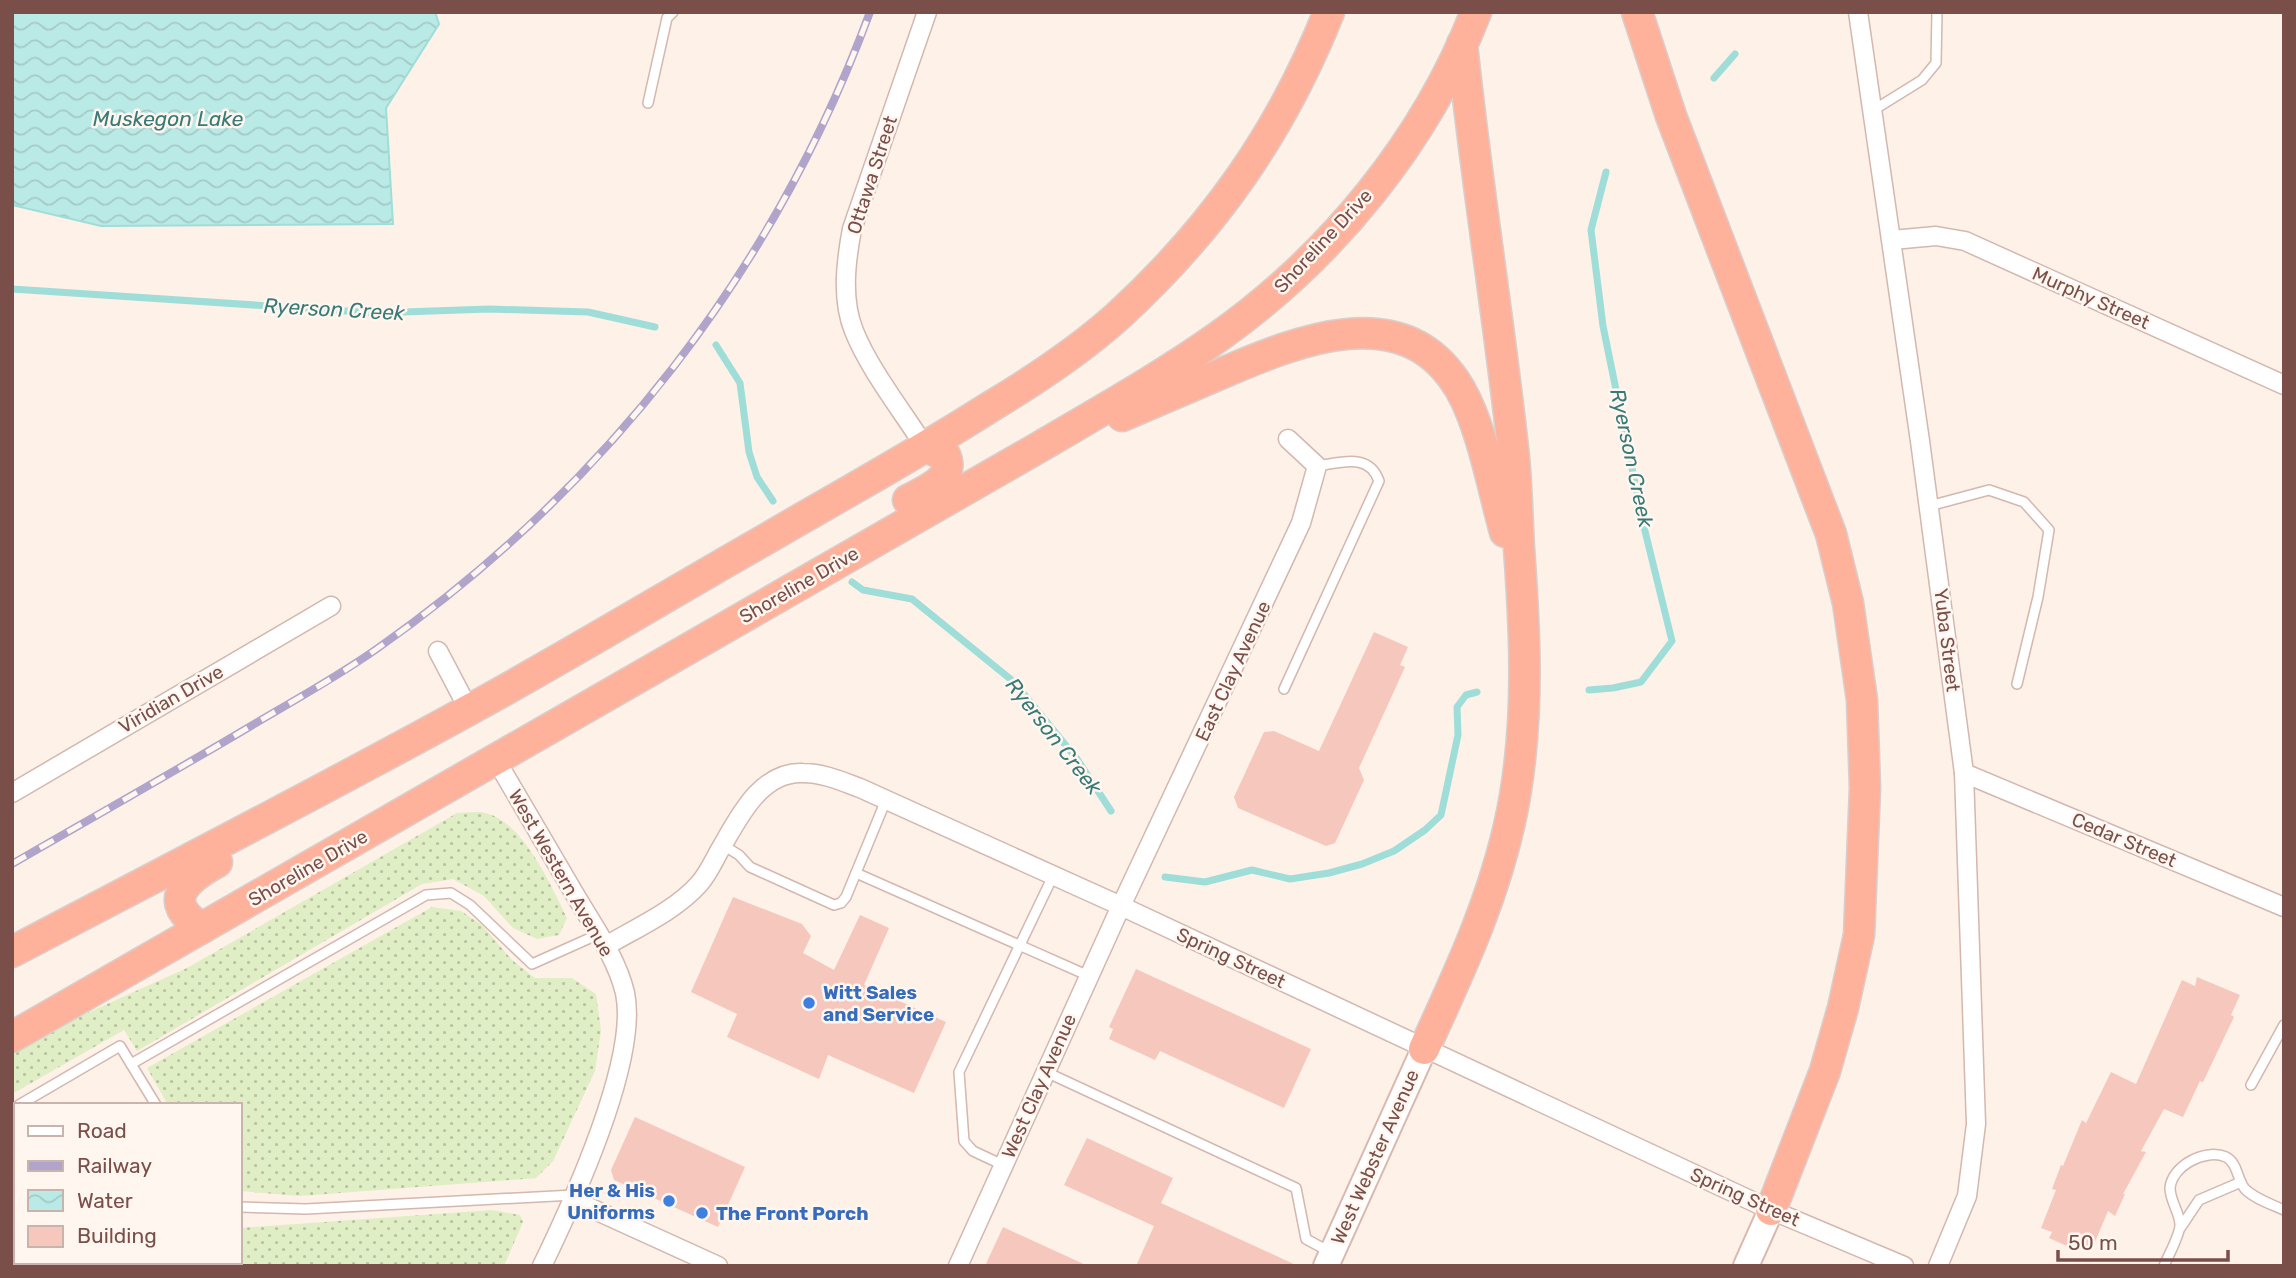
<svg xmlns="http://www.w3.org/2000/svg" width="2296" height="1278" viewBox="0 0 2296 1278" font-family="Rubik,sans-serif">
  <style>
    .grass { fill: url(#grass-dots) }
    .water { fill: url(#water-waves); stroke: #9fddd9; stroke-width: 2 }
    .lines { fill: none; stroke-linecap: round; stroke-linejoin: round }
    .stream { stroke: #9fddd9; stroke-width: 7 }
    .building { fill: #f6c7bd }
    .service-casing { stroke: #d4b7af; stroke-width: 12 }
    .minor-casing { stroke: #d4b7af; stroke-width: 21 }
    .secondary-casing { stroke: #dab8ae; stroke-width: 28 }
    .trunk-casing { stroke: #dacecc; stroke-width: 33 }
    .service { stroke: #fff; stroke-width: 9 }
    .minor { stroke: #fff; stroke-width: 18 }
    .secondary { stroke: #fff; stroke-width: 24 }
    .trunk { stroke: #feb29c; stroke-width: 30 }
    .rail-casing { stroke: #b0a4ca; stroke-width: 8 }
    .rail { stroke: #fff6f0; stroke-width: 5; stroke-dasharray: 16; stroke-linecap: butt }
    .shop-dot { fill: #3f7fe0; stroke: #fff6f0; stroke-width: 2.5 }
    .labels { text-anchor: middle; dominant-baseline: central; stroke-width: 5; stroke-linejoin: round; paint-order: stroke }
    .street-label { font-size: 19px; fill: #7b4f49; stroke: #fff6f0 }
    .shop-label { font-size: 19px; font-weight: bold; fill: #366cbe; stroke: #fff6f0; text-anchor: start }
    .water-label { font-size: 21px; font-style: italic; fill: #387a76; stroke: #fff6f0 }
  </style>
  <defs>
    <pattern id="grass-dots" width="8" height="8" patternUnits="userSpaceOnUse" patternTransform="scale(1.75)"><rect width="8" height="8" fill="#dfeec4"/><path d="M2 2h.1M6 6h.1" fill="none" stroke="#bac3a1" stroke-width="1.8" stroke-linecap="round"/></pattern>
    <pattern id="water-waves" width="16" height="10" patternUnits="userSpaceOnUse" patternTransform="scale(1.75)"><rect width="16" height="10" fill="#baeae6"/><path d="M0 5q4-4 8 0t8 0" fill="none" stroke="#a4cac7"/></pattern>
  </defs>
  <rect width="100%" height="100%" fill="#fef1e8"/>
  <g class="grass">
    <path d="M457 813C466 813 477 811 485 813 523 821 551 886 567 918L559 935 537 939 513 928 484 896 453 879 422 884 137 1051 124 1030 12 1094V1052L56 1027 187 968Z"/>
    <path d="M432 907 461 911 482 925 512 960 535 978H572L596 994 601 1030 595 1071 553 1161 536 1178 300 1196 240 1191V1105H168L147 1068Z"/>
    <path d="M492 1210 520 1215 523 1222 504 1266H175L181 1262H240V1228Z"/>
  </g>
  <path class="water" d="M12 12H435L439 24 386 108 393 224 101 226 12 205Z"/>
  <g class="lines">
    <g class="stream">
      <path d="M1714 78 1735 54"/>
      <path d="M12 289 375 313 489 309 588 312 655 327"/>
      <path d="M716 345 740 383 749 452 757 477 773 501"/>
      <path d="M852 582 863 590 912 599 1014 682 1077 759 1111 811"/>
      <path d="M1589 690 1613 688 1641 682 1672 641 1644 527 1603 326 1591 230 1606 172"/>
      <path d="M1165 877 1205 882 1252 870 1290 879 1329 873 1362 864 1394 851 1425 830 1441 815 1458 735 1457 707 1466 695 1477 692"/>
    </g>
  </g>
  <g class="building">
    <path d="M1374 632 1408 647 1400 665 1405 667 1359 768 1364 780 1335 843 1326 846 1238 808 1234 797 1264 732 1274 731 1319 751Z"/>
    <path d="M733 897 802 924 811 936 803 953 834 970 860 915 889 928 864 985 946 1022 914 1093 828 1055 819 1079 727 1037 737 1014 691 992Z"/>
    <path d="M1136 969 1311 1049 1284 1108 1160 1051 1155 1060 1109 1039 1113 1029 1109 1027Z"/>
    <path d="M2197 977 2240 995 2231 1015 2234 1017 2203 1082 2200 1081 2183 1117 2164 1109 2141 1151 2146 1152 2123 1194H2125L2115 1216 2108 1211 2091 1251 2069 1241 2067 1246 2049 1238 2052 1232 2041 1228 2056 1190 2052 1189 2061 1165 2063 1166 2082 1120 2086 1123 2111 1072 2136 1084 2182 980 2195 986Z"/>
    <path d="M635 1117 745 1167 718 1227 614 1180 611 1170Z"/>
    <path d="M1087 1138 1173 1178 1161 1203 1298 1266H1136L1154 1226 1064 1185Z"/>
    <path d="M1003 1227 1088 1266H985Z"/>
  </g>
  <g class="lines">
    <g class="service-casing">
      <g id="service">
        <path d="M648 103 667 18 673 12"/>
        <path d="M1872 111 1922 80 1936 63 1937 12"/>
        <path d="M1929 506 1989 490 2024 502 2049 530 2038 597 2017 684"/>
        <path d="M1284 689 1379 481C1369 452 1340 463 1317 466"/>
        <path d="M723 845 739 855 750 867 834 905 841 903 846 897 886 800"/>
        <path d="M856 873 1089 976"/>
        <path d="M131 1064 426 895 451 893 470 905 532 964 599 934"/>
        <path d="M1046 1072 1296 1188 1306 1239 1330 1252"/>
        <path d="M2251 1085 2284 1025"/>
        <path d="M19 1105 120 1046 156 1105"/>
        <path d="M1003 1165 973 1151 964 1141 959 1072 1053 876"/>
        <path d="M240 1207 306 1209 574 1195"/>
        <path d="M2181 1227 2199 1200 2241 1182"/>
        <path d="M121 1266 127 1262"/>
        <path d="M2164 1266C2168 1256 2180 1235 2180 1225 2180 1213 2170 1201 2170 1188 2172 1166 2205 1148 2226 1157 2238 1163 2237 1180 2245 1189 2255 1199 2271 1204 2284 1210"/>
      </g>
    </g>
    <g class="minor-casing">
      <g id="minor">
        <path d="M1858 12 1920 441 1964 773 1976 1124 1967 1196 1938 1266"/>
        <path d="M1892 240 1936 236 1965 241 2284 385"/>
        <path d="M925 447C903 412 869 369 854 331 841 299 846 261 852 229L927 12"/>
        <path d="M438 651 469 710"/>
        <path d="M496 760C523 806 550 852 577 898 595 928 617 959 625 993 639 1059 572 1204 542 1266"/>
        <path d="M1964 773 2284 907"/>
        <path d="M12 793 331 606"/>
        <path d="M606 946C636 928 675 911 699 884 708 874 714 860 721 848 739 817 761 771 803 773 823 773 841 781 860 788L1121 906 1771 1210 1904 1266"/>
        <path d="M573 1200 718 1266"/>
        <path d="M958 1266 1121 906 1301 523 1317 466 1288 439"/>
      </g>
    </g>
    <g class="secondary-casing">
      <g id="secondary">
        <path d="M1326 1266 1424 1049"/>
        <path d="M1746 1266 1771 1210"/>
      </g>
    </g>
    <g class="trunk-casing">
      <g id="trunk">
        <path d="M1637 12 1671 116 1831 534 1848 603 1862 700 1865 788 1859 935 1843 1008 1825 1071 1771 1210"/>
        <path d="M1122 416C1154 402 1187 388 1220 374 1297 341 1405 295 1460 389 1482 427 1493 489 1505 532"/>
        <path d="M908 500C926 490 956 480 945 455L925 447"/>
        <path d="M202 928C160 901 185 880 217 862"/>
        <path d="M12 952C164 872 316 794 467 711 566 657 663 598 761 542 838 497 915 455 990 407 1035 380 1079 351 1118 316 1214 228 1281 132 1329 12"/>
        <path d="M12 1037 1036 449C1097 413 1160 378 1218 337 1331 257 1426 141 1476 12"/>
        <path d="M1424 1049C1462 967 1500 885 1515 796 1529 713 1525 631 1519 548 1517 515 1517 481 1513 448 1498 313 1476 179 1462 44"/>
      </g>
    </g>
    <use href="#service" class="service"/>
    <use href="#minor" class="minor"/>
    <use href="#secondary" class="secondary"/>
    <use href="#trunk" class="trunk"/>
    <g class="rail-casing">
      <path id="rail" d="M12 864C95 816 179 769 261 720 300 697 340 675 378 648 604 489 774 272 870 12"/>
    </g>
    <use href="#rail" class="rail"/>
  </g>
  <g class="shop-dot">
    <circle cx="809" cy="1003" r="7"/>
    <circle cx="669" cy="1201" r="7"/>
    <circle cx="702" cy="1213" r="7"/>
  </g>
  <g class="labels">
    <g class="street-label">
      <text transform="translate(872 175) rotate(-72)">Ottawa Street</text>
      <text transform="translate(1323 241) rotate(-47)">Shoreline Drive</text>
      <text transform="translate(2091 298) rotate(24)">Murphy Street</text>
      <text transform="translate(799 585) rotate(-30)">Shoreline Drive</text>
      <text transform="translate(1947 640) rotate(83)">Yuba Street</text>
      <text transform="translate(1233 671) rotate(-65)">East Clay Avenue</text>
      <text transform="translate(171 699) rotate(-30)">Viridian Drive</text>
      <text transform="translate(2124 840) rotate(23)">Cedar Street</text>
      <text transform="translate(308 868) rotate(-30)">Shoreline Drive</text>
      <text transform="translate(561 873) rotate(60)">West Western Avenue</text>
      <text transform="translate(1231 958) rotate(25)">Spring Street</text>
      <text transform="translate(1039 1086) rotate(-66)">West Clay Avenue</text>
      <text transform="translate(1375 1157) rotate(-66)">West Webster Avenue</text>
      <text transform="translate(1745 1197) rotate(24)">Spring Street</text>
    </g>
    <g class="shop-label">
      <text x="823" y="992">Witt Sales<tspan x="823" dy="22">and Service</tspan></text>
      <text x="655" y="1190" text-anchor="end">Her &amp; His<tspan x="655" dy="22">Uniforms</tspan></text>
      <text x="716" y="1213">The Front Porch</text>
    </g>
    <g class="water-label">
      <text x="168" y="118">Muskegon Lake</text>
      <text transform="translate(334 309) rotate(3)">Ryerson Creek</text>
      <text transform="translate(1632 458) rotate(78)">Ryerson Creek</text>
      <text transform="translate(1054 736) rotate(52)">Ryerson Creek</text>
    </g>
  </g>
  <rect width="2296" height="1278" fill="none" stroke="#7b4f49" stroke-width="28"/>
  <rect x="14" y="1103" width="228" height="161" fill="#fff6f0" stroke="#cab3ad" stroke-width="2"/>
  <rect x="28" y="1126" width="35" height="10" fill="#ffffff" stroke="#cab3ad" stroke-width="2"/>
  <text x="77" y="1138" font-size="21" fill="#7b4f49">Road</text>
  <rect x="28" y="1161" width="35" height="10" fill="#b0a4ca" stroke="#cab3ad" stroke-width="2"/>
  <text x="77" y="1173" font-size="21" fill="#7b4f49">Railway</text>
  <rect x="28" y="1190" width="35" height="21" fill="url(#water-waves)" stroke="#cab3ad" stroke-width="2"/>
  <text x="77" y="1208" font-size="21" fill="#7b4f49">Water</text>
  <rect x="28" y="1226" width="35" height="21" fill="#f6c7bd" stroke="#cab3ad" stroke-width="2"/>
  <text x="77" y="1243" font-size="21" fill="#7b4f49">Building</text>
  <path d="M2058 1250v10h170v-10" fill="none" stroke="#7b4f49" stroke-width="3.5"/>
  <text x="2068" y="1250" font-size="21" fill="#7b4f49" stroke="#fff6f0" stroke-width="5" paint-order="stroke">50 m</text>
</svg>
